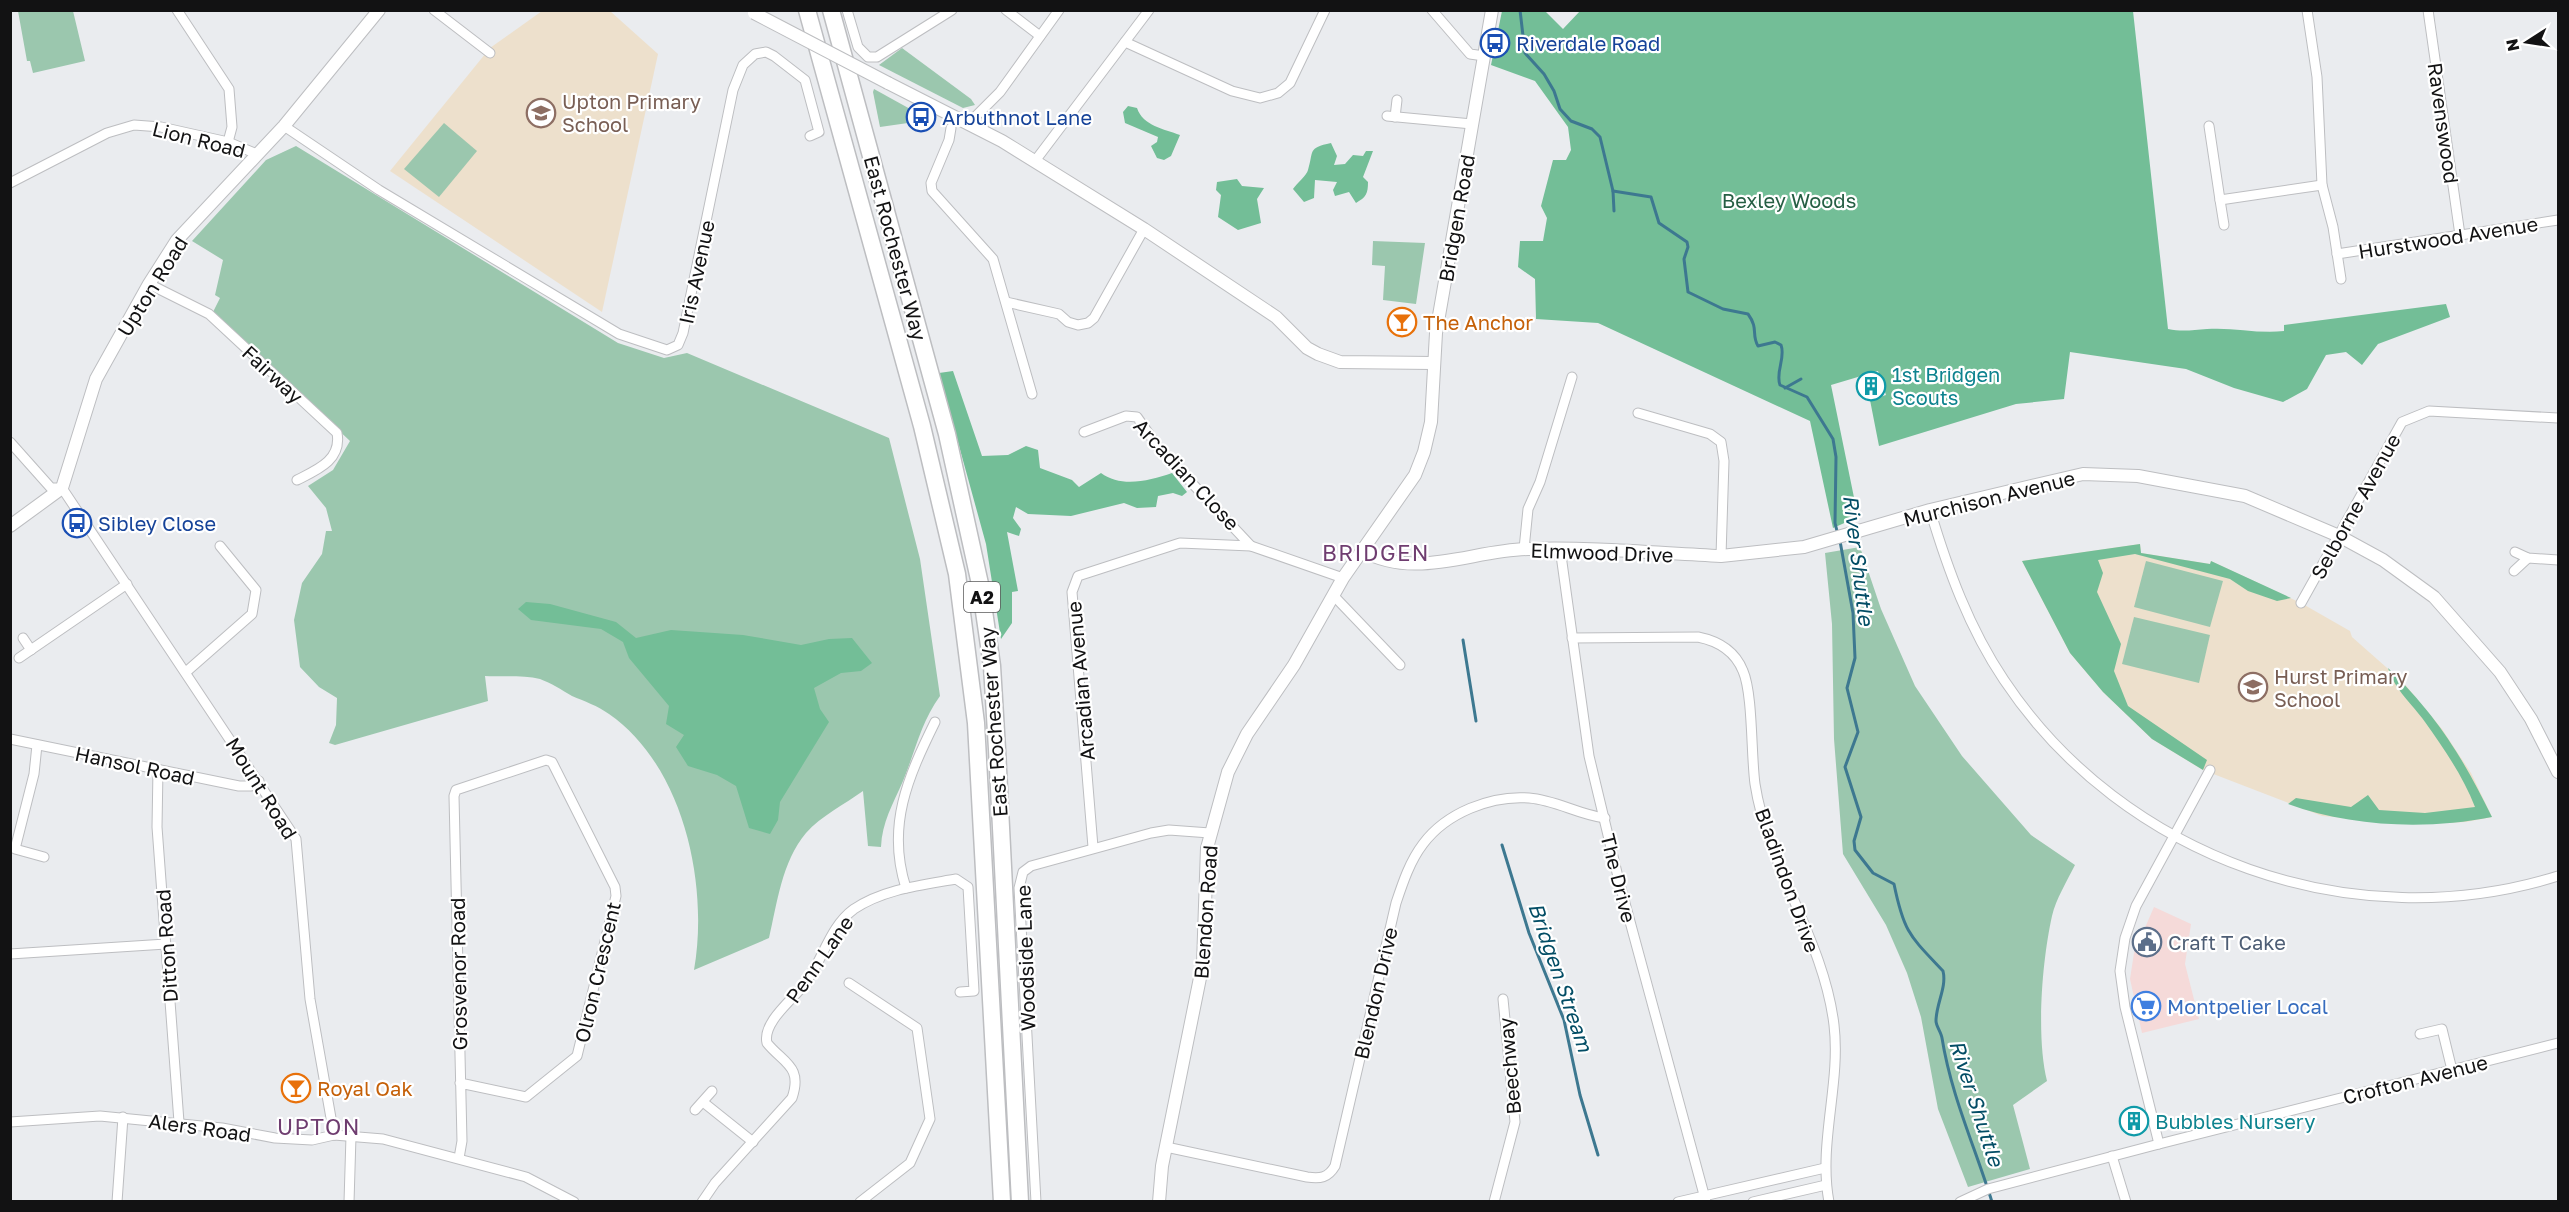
<svg xmlns="http://www.w3.org/2000/svg" width="2569" height="1212" viewBox="0 0 2569 1212" font-family="'Golos Text',sans-serif">
  <style>
    .commercial { fill: #f5dad9 }
    .education { fill: #ede0cc }
    .green { fill: #9bc7ae }
    .forest { fill: #73be97 }
    .lines { fill: none; stroke-linecap: round; stroke-linejoin: round }
    .stream { stroke: #3d7890; stroke-width: 3 }
    .street-casing { stroke: #bdbec1; stroke-width: 11 }
    .secondary-casing { stroke: #bdbec1; stroke-width: 14 }
    .highway-casing { stroke: #bdbec1; stroke-width: 19 }
    .street { stroke: #fff; stroke-width: 9 }
    .secondary { stroke: #fff; stroke-width: 12 }
    .highway { stroke: #fff; stroke-width: 16 }
    .secondary-bridge-casing { stroke: #bdbec1; stroke-width: 14; stroke-linecap: butt }
    .secondary-bridge { stroke: #fff; stroke-width: 12 }
    .labels { text-anchor: middle; dominant-baseline: central; stroke-width: 4.5; stroke-linejoin: round; paint-order: stroke }
    .shield { fill: #fff; stroke: #59595a; stroke-width: 1.5 }
    .shield-label { font-size: 18px; font-weight: bold; fill: #121213 }
    .transit-label { font-size: 20px; fill: #164399; stroke: #fff; text-anchor: start }
    .education-label { font-size: 20px; fill: #785e54; stroke: #fff; text-anchor: start }
    .street-label { font-size: 20px; fill: #121213; stroke: #fff }
    .park-label { font-size: 20px; fill: #265f44; stroke: #fff }
    .food-label { font-size: 20px; fill: #c56008; stroke: #fff; text-anchor: start }
    .culture-label { font-size: 20px; fill: #0d838f; stroke: #fff; text-anchor: start }
    .service-label { font-size: 20px; fill: #4e5e75; stroke: #fff; text-anchor: start }
    .shop-label { font-size: 20px; fill: #366cbe; stroke: #fff; text-anchor: start }
    .water-label { font-size: 21px; font-style: italic; fill: #034d65; stroke: #fff }
    .quarter-label { font-size: 22px; letter-spacing: 1.5px; fill: #6f3d70; stroke: #fff }
  </style>
  <rect width="100%" height="100%" fill="#eaecef"/>
  <path class="commercial" d="M2154 907 2191 924 2185 964 2199 1019 2142 1033 2130 979 2134 953Z"/>
  <g class="education">
    <path d="M542 11H610L658 54 602 312 390 171 490 48Z"/>
    <path d="M2140 544 2141 553 2210 564 2211 561 2301 603 2350 631 2352 637 2403 682 2442 729 2471 773 2492 817 2466 822 2418 824 2322 816 2203 770 2152 739 2103 692 2070 653 2022 561Z"/>
  </g>
  <g class="green">
    <path d="M18 11H73L85 61 33 73 30 61H27Z"/>
    <path d="M902 48 971 99 975 105 963 108 879 65Z"/>
    <path d="M874 89 921 115 922 121 880 127 873 92Z"/>
    <path d="M444 123 477 151 439 197 404 169Z"/>
    <path d="M296 146 618 343 664 358 687 353 889 438 920 559 940 696C921 722 915 752 903 781 893 804 882 822 881 847L868 846 863 791C845 804 821 816 806 833 782 861 777 904 769 938L694 970C709 885 684 766 609 714 598 706 584 701 572 696 562 690 551 683 540 679 524 675 502 677 485 676L488 701 335 745 329 743 336 725 337 698 319 687 300 667 294 620 302 583 322 554 326 531H332L326 508 308 486 333 470 350 441 213 312 220 298 215 295 223 260 192 241 266 160Z"/>
    <path d="M1373 241 1425 243 1416 304 1383 300 1385 266 1372 265Z"/>
    <path d="M1860 547 1881 609 1915 686 1962 756 2031 835 2075 865C2067 881 2056 899 2052 916 2042 961 2036 1037 2047 1081L2013 1105 2030 1169 1968 1187 1938 1109 1921 1017 1907 973 1886 925 1843 854 1834 739 1832 624 1825 553Z"/>
    <path d="M2146 561 2223 581 2210 627 2134 607Z"/>
    <path d="M2134 617 2210 635 2199 683 2122 664Z"/>
  </g>
  <g class="forest">
    <path d="M1580 11H2133L2168 329C2182 332 2193 330 2207 329 2233 327 2258 334 2284 331V325L2446 304 2450 317 2378 344 2362 365 2346 352 2326 355 2307 389 2283 402 2234 388 2186 369 2070 352 2064 399 2016 404 1879 446 1870 400 1886 395 1878 371 1831 385 1858 517 1833 528 1810 421 1598 323 1536 319 1535 279 1518 267 1520 241H1543L1547 218 1541 206 1553 160H1566L1571 150 1568 127 1535 81 1491 65 1502 11H1545L1563 29Z"/>
    <path d="M1128 106 1137 108C1143 126 1164 129 1180 135L1171 156 1164 160 1157 158 1151 146 1157 142 1158 137 1125 123 1123 112Z"/>
    <path d="M1331 143 1337 156 1334 165 1345 164 1353 155 1363 156 1366 151H1373L1363 177 1368 182C1368 194 1366 197 1356 203L1349 192 1335 196 1333 190 1337 182 1315 180 1314 198 1304 202 1293 189C1297 183 1307 175 1308 170 1314 151 1307 148 1331 143Z"/>
    <path d="M1237 179 1242 186 1264 188 1257 199 1261 223 1238 230 1218 217 1221 195 1216 190 1217 182Z"/>
    <path d="M953 371 982 456 1008 455 1026 446 1038 450 1040 468 1072 480 1079 487 1101 473C1121 488 1149 481 1172 473L1187 492 1182 496 1173 493 1158 496 1156 507 1137 508 1124 503 1071 516 1028 514 1016 507 1013 518 1021 529 1019 536 1007 532 1018 591 1012 592V623L1001 639 986 544 939 373Z"/>
    <path d="M2140 544 2141 553 2210 564 2211 561 2291 598 2277 601 2248 591 2230 579 2135 554 2098 560 2103 573 2097 592 2121 644 2114 671 2128 706 2207 760 2203 770 2152 739 2103 692 2070 653 2022 561Z"/>
    <path d="M526 602 550 604 616 622 636 638 671 630 743 635 801 645 829 639 852 638 872 663 861 671 841 673 814 688 820 709 829 722 780 802 778 820 770 834 749 828 736 786 717 775 688 766 676 747 684 735 666 724 669 706 629 658 623 642 601 629 531 620 518 609Z"/>
    <path d="M2388 668C2437 716 2462 756 2492 817 2427 830 2351 827 2288 804L2296 798 2351 807 2368 795 2379 810 2425 813 2475 807C2463 776 2444 749 2425 722 2411 702 2396 692 2388 668Z"/>
  </g>
  <g class="lines">
    <g class="stream">
      <path d="M1520 10 1525 53 1544 74 1554 91 1560 109 1571 121 1592 129 1600 137 1613 191 1614 211"/>
      <path d="M1613 191 1651 197 1659 223 1687 242 1688 247 1684 259 1688 292 1723 309 1748 314C1759 329 1751 334 1758 346L1775 342 1781 345C1786 358 1775 372 1780 385L1807 397 1833 439 1836 457 1835 523 1838 535"/>
      <path d="M1785 388 1801 379"/>
      <path d="M1840 541 1853 613 1855 658 1847 688 1858 732 1845 767 1861 817 1854 841 1855 850 1873 873 1894 884C1904 933 1910 936 1943 971 1947 987 1936 1004 1936 1021 1936 1026 1941 1032 1942 1038 1951 1095 1975 1147 1992 1202"/>
      <path d="M1463 640 1476 721"/>
      <path d="M1502 845 1529 933 1564 1020 1580 1095 1598 1155"/>
    </g>
    <g class="street-casing">
      <g id="street">
        <path d="M177 10 229 89 232 127 228 142"/>
        <path d="M434 10 490 53"/>
        <path d="M847 10 858 47 868 57H877L952 10"/>
        <path d="M1006 10 1040 36"/>
        <path d="M1432 10 1470 54 1484 56"/>
        <path d="M2307 10 2317 77 2322 185 2333 227 2341 279"/>
        <path d="M2428 10 2460 235"/>
        <path d="M1125 42 1232 91 1260 98 1278 93 1290 83 1325 10"/>
        <path d="M1387 116 1472 124"/>
        <path d="M1395 117 1397 100"/>
        <path d="M969 123 1000 92 1059 10"/>
        <path d="M284 126 379 190 619 334 667 350 678 345 683 333 733 90 743 65 755 54 766 52 774 56 805 80 819 132 810 136"/>
        <path d="M2209 126 2220 200 2322 185"/>
        <path d="M951 128 949 140 931 183 932 191 993 259 1032 394"/>
        <path d="M1035 161 1149 10"/>
        <path d="M10 183 107 133 134 125 161 127 228 142 257 154"/>
        <path d="M2220 200 2224 225"/>
        <path d="M2337 254 2558 220"/>
        <path d="M149 284 209 314 337 433C342 460 317 470 297 480"/>
        <path d="M1006 302 1059 314 1068 322 1078 325 1088 323 1094 318 1144 229"/>
        <path d="M1638 413 1710 434 1721 442 1724 461 1721 556"/>
        <path d="M1084 432 1126 416 1137 417 1158 447 1251 546"/>
        <path d="M10 442 51 488H62L296 839 310 999 334 1135"/>
        <path d="M1930 510C1948 570 1969 628 2004 680 2123 859 2354 940 2558 876"/>
        <path d="M1560 548 1589 756 1619 881 1706 1202"/>
        <path d="M1524 549 1528 509 1540 482 1572 377"/>
        <path d="M2515 552 2528 558 2558 560"/>
        <path d="M2514 571 2528 558"/>
        <path d="M1333 595 1400 665"/>
        <path d="M2301 603 2402 422 2429 411 2558 418"/>
        <path d="M23 638 31 650"/>
        <path d="M1572 638 1698 637C1718 641 1735 651 1743 671 1753 694 1751 755 1755 784 1768 868 1824 940 1834 1025 1841 1084 1818 1143 1829 1202"/>
        <path d="M19 658 127 584"/>
        <path d="M186 672 252 614 256 590 220 546"/>
        <path d="M10 739 239 786H251L259 781"/>
        <path d="M37 745 34 774 15 849 44 857"/>
        <path d="M158 769 157 827 179 1122"/>
        <path d="M1093 847 1072 592 1078 576 1180 543 1251 546 1343 578"/>
        <path d="M906 888C886 826 908 777 935 722"/>
        <path d="M10 954 166 944"/>
        <path d="M849 983 917 1028 930 1119 910 1163 860 1202"/>
        <path d="M2420 1034 2442 1029 2452 1070"/>
        <path d="M703 1102 753 1142"/>
        <path d="M695 1110 712 1091"/>
        <path d="M10 1122 100 1116 222 1128 275 1138 312 1140 334 1135 383 1139 526 1177 574 1202"/>
        <path d="M2159 1144 2125 1007 2120 971 2125 938 2136 906 2210 770"/>
        <path d="M1166 1147 1307 1177C1320 1179 1328 1178 1335 1166L1396 903C1403 882 1410 861 1423 844 1446 813 1491 795 1529 798 1556 800 1579 815 1605 818"/>
        <path d="M2112 1156 2126 1202"/>
        <path d="M459 1158 462 1141 454 796 456 790 546 760 552 762 615 887 616 896 577 1056 526 1097 460 1083"/>
        <path d="M117 1202 123 1117"/>
        <path d="M349 1202 351 1136"/>
        <path d="M702 1202 715 1183 792 1098C803 1066 783 1063 767 1043 762 1023 792 1000 803 986 823 962 828 928 854 909 884 889 922 885 956 879L968 887 974 991 960 992"/>
        <path d="M1036 1202 1019 888 1023 872 1031 866 1151 833 1169 830 1210 833"/>
        <path d="M1494 1202 1515 1122 1503 999"/>
        <path d="M1678 1202 1825 1168"/>
        <path d="M1753 1202 1826 1185"/>
        <path d="M1960 1202 1988 1189 2159 1144 2558 1043"/>
      </g>
    </g>
    <g class="secondary-casing">
      <g id="secondary">
        <path d="M888 83 1002 141 1144 229 1276 317 1307 348 1318 354 1340 362 1433 363"/>
        <path d="M10 526 62 488 96 379 149 284 177 240 284 126 379 10"/>
        <path d="M1363 551C1415 580 1473 550 1528 549 1592 547 1657 553 1721 556L1804 547 1930 510 2083 474 2138 476 2245 496 2339 536 2383 560 2434 597 2500 672 2531 719 2558 772"/>
        <path d="M1159 1202 1162 1166 1203 963 1207 848 1228 772 1247 734 1294 665 1343 578 1415 475 1424 452 1431 422 1436 333 1492 10"/>
      </g>
    </g>
    <g class="highway-casing">
      <g id="highway">
        <path d="M807 10 922 426 957 574 976 723 1002 1202"/>
        <path d="M831 10 947 434 980 584 992 666 997 749 1020 1202"/>
      </g>
    </g>
    <use href="#street" class="street"/>
    <use href="#secondary" class="secondary"/>
    <use href="#highway" class="highway"/>
    <g class="secondary-bridge-casing">
      <path id="secondary-bridge" d="M754 13 888 83"/>
    </g>
    <use href="#secondary-bridge" class="secondary-bridge"/>
  </g>
  <defs>
    <g id="bus-ring" transform="scale(1.5)"><circle r="9.5" fill="#fff" stroke="#1a4fb4" stroke-width="1.5"/><path d="M-5-6H5V4H4V6H2V4H-2V6H-4V4H-5ZM-3.5-4V0h7V-4ZM-3.5 1.2v1.5H-2V1.2ZM2 1.2v1.5H3.5V1.2Z" fill="#1a4fb4"/></g>
    <g id="school-ring" transform="scale(1.5)"><circle r="9.5" fill="#fff" stroke="#8d6e63" stroke-width="1.5"/><path d="M0-5L7-2L0 1L-7-2ZM-4 1L0 2.5L4 1V4Q0 6-4 4Z" fill="#8d6e63"/></g>
    <g id="bar-ring" transform="scale(1.5)"><circle r="9.5" fill="#fff" stroke="#e8710a" stroke-width="1.5"/><path d="M-6-5H6L.8 .8V4.5H3.5V6h-7V4.5H-.8V.8Z" fill="#e8710a"/></g>
    <g id="building-ring" transform="scale(1.5)"><circle r="9.5" fill="#fff" stroke="#0f9aa8" stroke-width="1.5"/><path d="M-4-6H4V6H1V3H-1V6H-4ZM-2.5-4.3h1.7v1.8h-1.7ZM.8-4.3h1.7v1.8H.8ZM-2.5-1h1.7V.8h-1.7ZM.8-1h1.7V.8H.8Z" fill="#0f9aa8"/></g>
    <g id="civic-ring" transform="scale(1.5)"><circle r="9.5" fill="#fff" stroke="#5c6f8a" stroke-width="1.5"/><path d="M-.6-6.5H3V-4.5H.6V-3L4-1V1h2V6H-6V1h2V-1L-.6-3ZM-1.2 2.5V6h2.4V2.5Z" fill="#5c6f8a"/></g>
    <g id="supermarket-ring" transform="scale(1.5)"><circle r="9.5" fill="#fff" stroke="#3f7fe0" stroke-width="1.5"/><path d="M-6-5.5h2.5l.6 2H6L4.5 2H-2.5L-4.4-4H-6ZM-1.5 3.2a1.3 1.3 0 1 0 .1 0ZM3 3.2a1.3 1.3 0 1 0 .1 0Z" fill="#3f7fe0"/></g>
  </defs>
  <g fill-rule="evenodd">
    <use href="#bus-ring" x="1495" y="43"/>
    <use href="#school-ring" x="541" y="113"/>
    <use href="#bus-ring" x="921" y="117"/>
    <use href="#bar-ring" x="1402" y="322"/>
    <use href="#building-ring" x="1871" y="386"/>
    <use href="#bus-ring" x="77" y="523"/>
    <use href="#school-ring" x="2253" y="687"/>
    <use href="#civic-ring" x="2147" y="942"/>
    <use href="#supermarket-ring" x="2146" y="1006"/>
    <use href="#bar-ring" x="296" y="1088"/>
    <use href="#building-ring" x="2134" y="1121"/>
  </g>
  <g class="labels">
    <rect class="shield" x="964" y="582" width="36" height="30" rx="4.5"/>
    <g class="shield-label">
      <text x="982" y="597">A2</text>
    </g>
    <g class="transit-label">
      <text x="1516" y="43">Riverdale Road</text>
      <text x="942" y="117">Arbuthnot Lane</text>
      <text x="98" y="523">Sibley Close</text>
    </g>
    <g class="education-label">
      <text x="562" y="101">Upton Primary<tspan x="562" dy="23">School</tspan></text>
      <text x="2274" y="676">Hurst Primary<tspan x="2274" dy="23">School</tspan></text>
    </g>
    <g class="street-label">
      <text transform="translate(2444 123) rotate(82)">Ravenswood</text>
      <text transform="translate(199 139) rotate(14)">Lion Road</text>
      <text transform="translate(1456 218) rotate(-80)">Bridgen Road</text>
      <text transform="translate(2448 237) rotate(-9)">Hurstwood Avenue</text>
      <text transform="translate(896 248) rotate(75)">East Rochester Way</text>
      <text transform="translate(696 272) rotate(-78)">Iris Avenue</text>
      <text transform="translate(152 286) rotate(-58)">Upton Road</text>
      <text transform="translate(273 374) rotate(43)">Fairway</text>
      <text transform="translate(1187 474) rotate(47)">Arcadian Close</text>
      <text transform="translate(1989 498) rotate(-14)">Murchison Avenue</text>
      <text transform="translate(2355 506) rotate(-61)">Selborne Avenue</text>
      <text transform="translate(1602 552) rotate(2)">Elmwood Drive</text>
      <text transform="translate(1080 681) rotate(-95)">Arcadian Avenue</text>
      <text transform="translate(993 722) rotate(-94)">East Rochester Way</text>
      <text transform="translate(135 765) rotate(12)">Hansol Road</text>
      <text transform="translate(262 788) rotate(58)">Mount Road</text>
      <text transform="translate(1619 878) rotate(76)">The Drive</text>
      <text transform="translate(1788 880) rotate(70)">Bladindon Drive</text>
      <text transform="translate(1205 912) rotate(-86)">Blendon Road</text>
      <text transform="translate(166 946) rotate(-94)">Ditton Road</text>
      <text transform="translate(1025 958) rotate(-92)">Woodside Lane</text>
      <text transform="translate(819 959) rotate(-55)">Penn Lane</text>
      <text transform="translate(597 972) rotate(-77)">Olron Crescent</text>
      <text transform="translate(458 974) rotate(-91)">Grosvenor Road</text>
      <text transform="translate(1375 993) rotate(-77)">Blendon Drive</text>
      <text transform="translate(1509 1066) rotate(-95)">Beechway</text>
      <text transform="translate(2415 1079) rotate(-14)">Crofton Avenue</text>
      <text transform="translate(200 1127) rotate(8)">Alers Road</text>
    </g>
    <g class="park-label">
      <text x="1789" y="200">Bexley Woods</text>
    </g>
    <g class="food-label">
      <text x="1423" y="322">The Anchor</text>
      <text x="317" y="1088">Royal Oak</text>
    </g>
    <g class="culture-label">
      <text x="1892" y="374">1st Bridgen<tspan x="1892" dy="23">Scouts</tspan></text>
      <text x="2155" y="1121">Bubbles Nursery</text>
    </g>
    <g class="service-label">
      <text x="2168" y="942">Craft T Cake</text>
    </g>
    <g class="shop-label">
      <text x="2167" y="1006">Montpelier Local</text>
    </g>
    <g class="water-label">
      <text transform="translate(1859 560) rotate(83)">River Shuttle</text>
      <text transform="translate(1561 977) rotate(71)">Bridgen Stream</text>
      <text transform="translate(1977 1103) rotate(72)">River Shuttle</text>
    </g>
    <g class="quarter-label">
      <text x="1376" y="552">BRIDGEN</text>
      <text x="319" y="1126">UPTON</text>
    </g>
  </g>
  <rect width="2569" height="1212" fill="none" stroke="#121213" stroke-width="24"/>
  <g transform="translate(2527 42) rotate(258)" stroke="#ffffff" stroke-width="4.5" paint-order="stroke">
  <path d="M0-4.5L10 22L0 15L-10 22Z" fill="#121213"/>
  <text y="-9" font-size="16" font-weight="bold" text-anchor="middle" fill="#121213">N</text>
  </g>
</svg>
